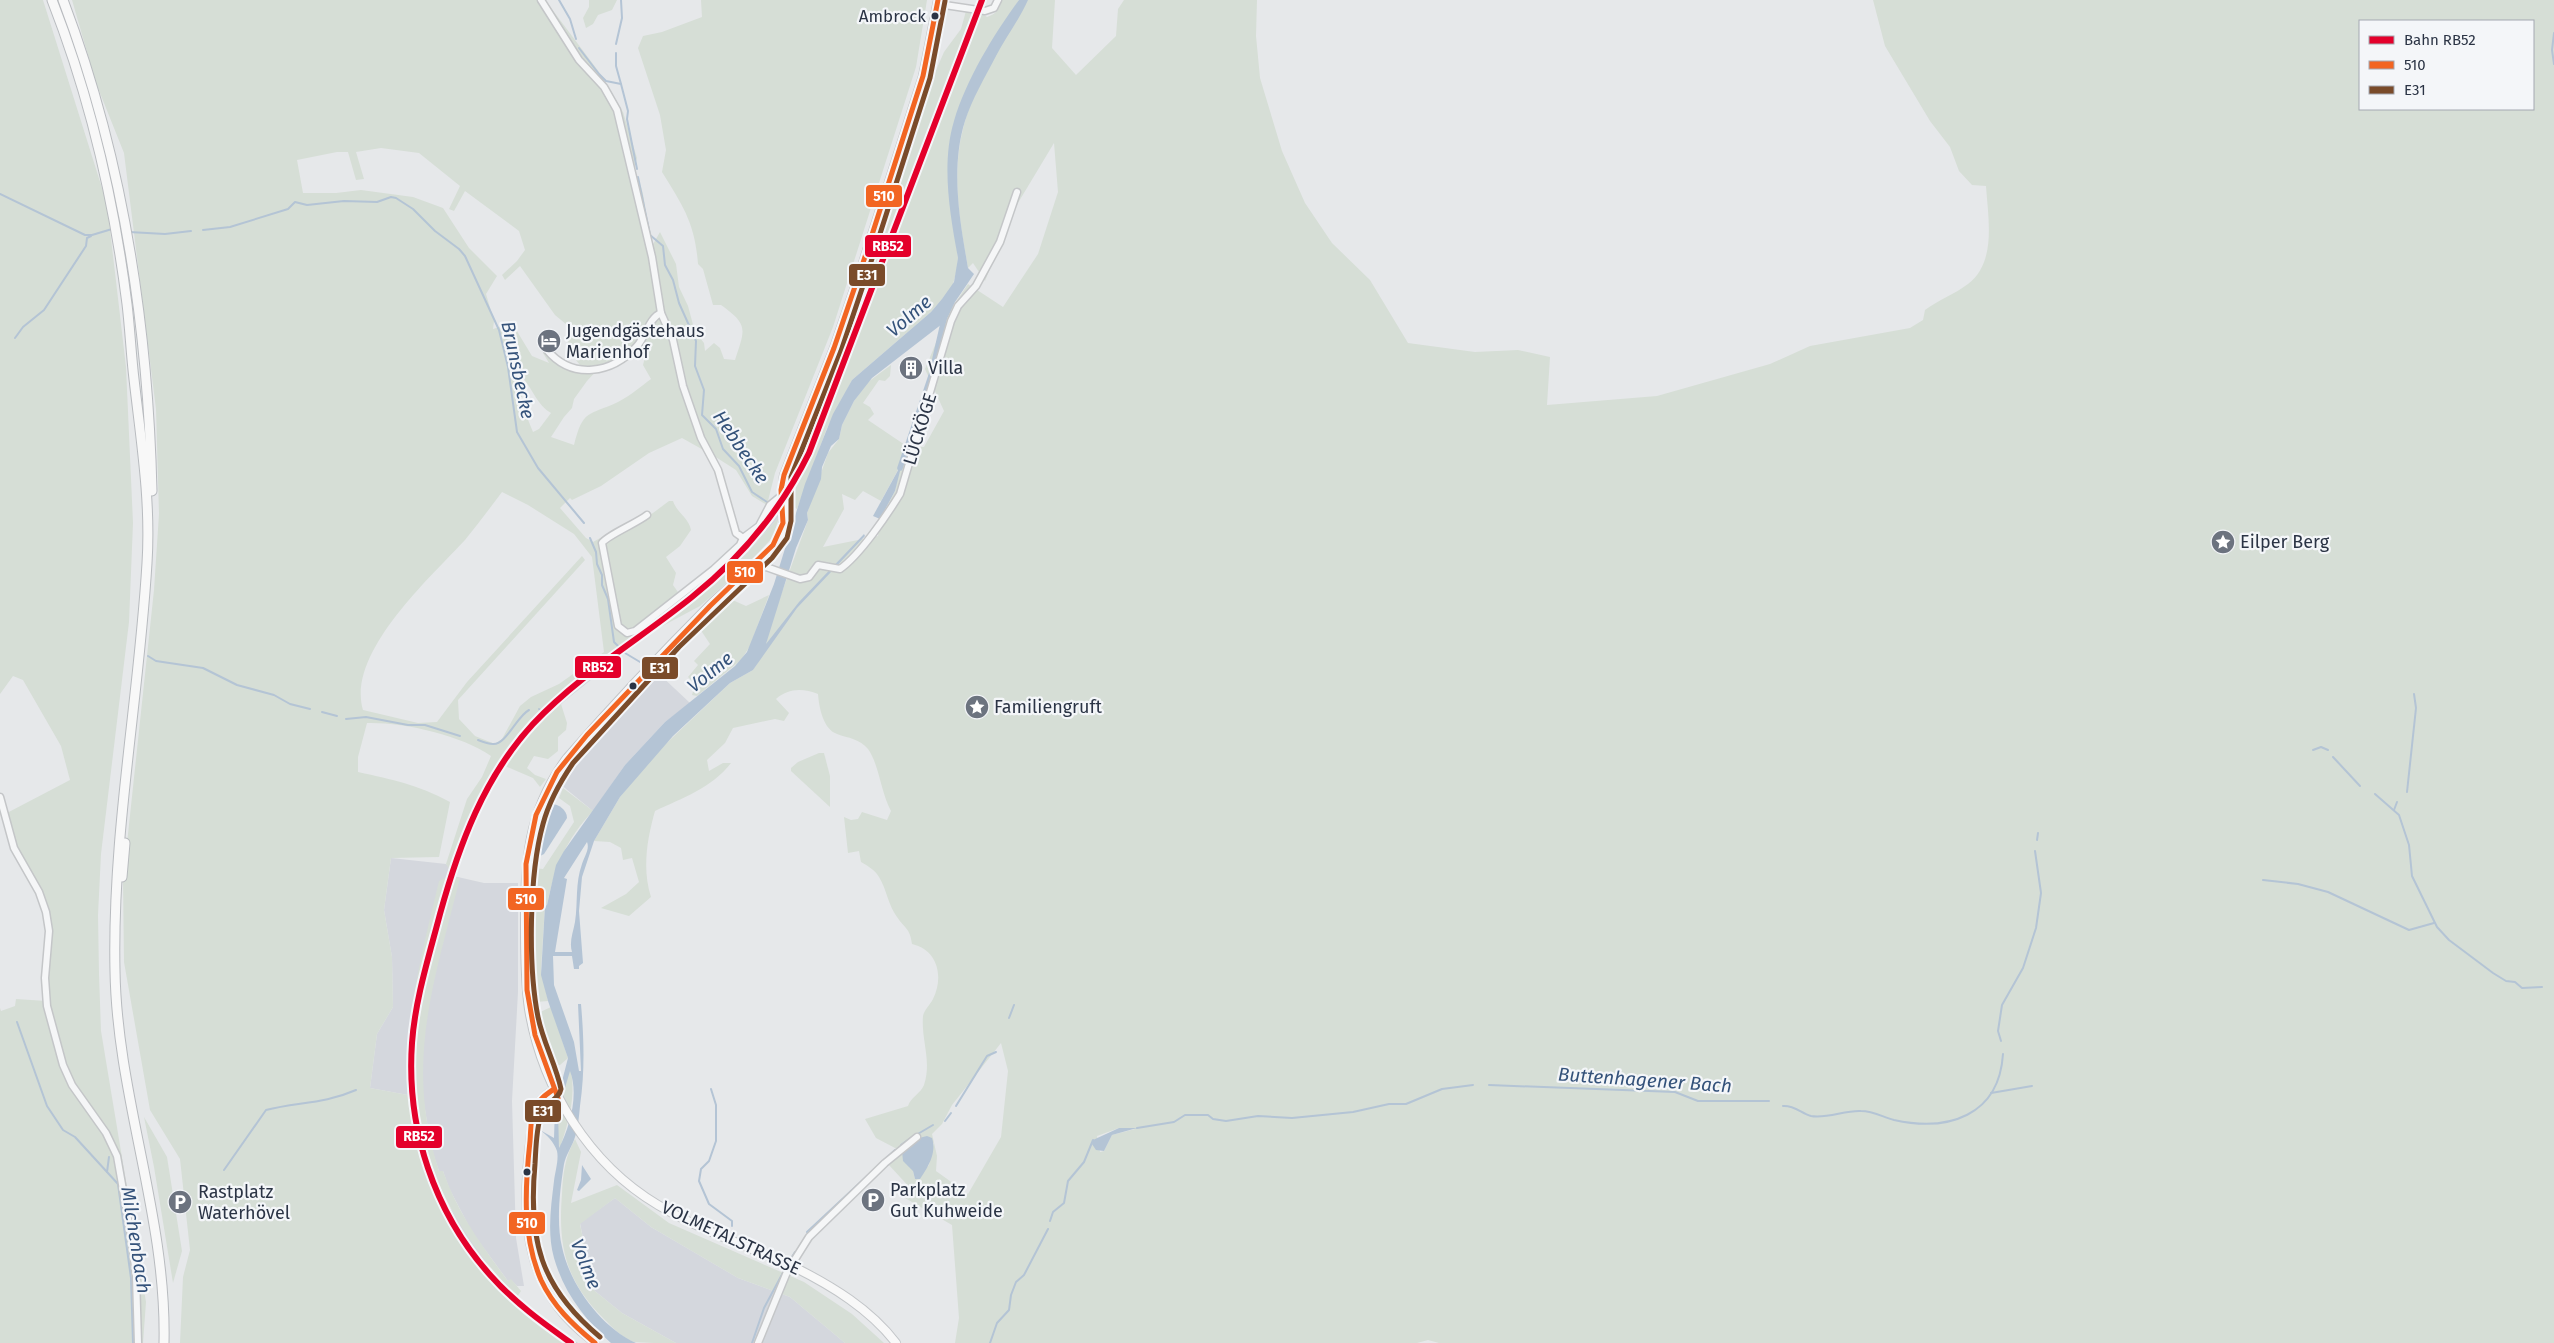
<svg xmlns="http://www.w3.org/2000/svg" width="2554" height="1343" viewBox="0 0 2554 1343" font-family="'Fira Sans',sans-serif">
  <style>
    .built { fill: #d4d7dd }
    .green { fill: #d6ded6; fill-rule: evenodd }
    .water { fill: #b4c4d5; fill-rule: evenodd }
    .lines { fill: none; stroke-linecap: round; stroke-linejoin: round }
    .stream { stroke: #b4c4d5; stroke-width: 2 }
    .canal { stroke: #b4c4d5; stroke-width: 5.5 }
    .minor-casing { stroke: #c4c6c8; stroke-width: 9 }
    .major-casing { stroke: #c2c5c8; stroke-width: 10 }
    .highway-casing { stroke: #b8bbbf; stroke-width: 11 }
    .minor { stroke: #f5f6f7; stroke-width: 6 }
    .major { stroke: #f8f8f8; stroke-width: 8 }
    .highway { stroke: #f8f8f8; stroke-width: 9 }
    .major-bridge-casing { stroke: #c2c5c8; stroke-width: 10; stroke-linecap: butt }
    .major-bridge { stroke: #f8f8f8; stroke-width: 8 }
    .bus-1-casing { stroke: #f4f6f9; stroke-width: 9 }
    .bus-2-casing { stroke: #f4f6f9; stroke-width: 9 }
    .bus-1 { stroke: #f26522; stroke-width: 5 }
    .bus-2 { stroke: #7a4b2a; stroke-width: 5 }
    .rail-1-casing { stroke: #f4f6f9; stroke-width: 10 }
    .rail-1 { stroke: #e4002b; stroke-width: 6 }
    .bus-dot { fill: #2b3445; stroke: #f4f6f9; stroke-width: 2 }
    .labels { text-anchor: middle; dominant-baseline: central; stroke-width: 4.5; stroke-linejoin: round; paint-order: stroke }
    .bus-label { font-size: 17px; fill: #2b3445; stroke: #f4f6f9; text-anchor: end }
    .poi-label { font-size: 18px; fill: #2b3445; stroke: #f4f6f9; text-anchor: start }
    .street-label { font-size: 18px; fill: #2b3445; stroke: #f4f6f9 }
    .water-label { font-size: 19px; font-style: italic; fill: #34527a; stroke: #f4f6f9 }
    .line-badge { stroke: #f4f6f9; stroke-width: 2 }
    .badge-label { font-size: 14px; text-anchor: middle; font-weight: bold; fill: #fff }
  </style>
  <rect width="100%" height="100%" fill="#e6e8ea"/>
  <g class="built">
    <path d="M974 12 981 13 812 455 788 503V491L806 452Z"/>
    <path d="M778 505 779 517 739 562 567 699 535 727 489 789 477 813 457 872 450 870 449 875 484 883H518V992L512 1101 516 1238 524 1286H517L511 1280 508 1281 472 1232 449 1188 443 1171H439L431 1147 423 1097 417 1096 425 1146 445 1200 494 1273 517 1297 578 1343H566L511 1300 489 1277 451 1224 426 1174 412 1120 408 1095 370 1088 377 1034 393 1007 392 957 384 910 391 858 446 864 450 869 460 836 484 786 512 743 544 708 609 655 709 579 752 539Z"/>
    <path d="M658 673 690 703 665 722 625 765 593 811 560 784 583 755Z"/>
    <path d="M615 1198 651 1227 738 1278 790 1297 845 1343H676L622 1313 585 1283 589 1269 580 1223Z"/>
  </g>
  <g class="green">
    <path d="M0 0H43L107 204 126 367 133 523 129 622 101 854 98 915 99 974 101 1031 146 1302 143 1343H0V1008L1 1011 15 1006 16 999 46 1001 48 942 44 905 17 854 5 814 70 780 61 746 23 680 13 676 0 694Z"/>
    <path d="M72 0H545L599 72 623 112 637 158 633 172C650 194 642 221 652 246L660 232 676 264 679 287 688 306 695 332 704 343 705 351 714 343 720 348 724 359 735 360C745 329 749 325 721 305H713L703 269 698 264C695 223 683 206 662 172L666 150 660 115 638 48 643 36 662 32 702 17 701 0H927L916 67 833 327 775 473 767 505 752 496 736 470 714 456 703 436 663 310 653 313 636 344 623 354 598 369 587 381 574 399 572 408 564 417 551 437 574 445C583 409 588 416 618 402 630 396 640 387 651 379L643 365 645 357 638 347 657 317 660 316 671 341 707 452 682 438 649 453 601 486 572 500 570 498 560 508 586 538 593 542 602 537V542L653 513 669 501H673C677 513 689 518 691 530L680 546 666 557 676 573 673 585 680 595 635 630 633 637C603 659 571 681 544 707 498 752 467 809 450 870L446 864 467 799 482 777 491 756C461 735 403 722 367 723L358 757V772C394 780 416 784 450 802L439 857 391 858 384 910 392 957 393 1007 377 1034 370 1088 408 1095C424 1205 476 1279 566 1343H180L183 1277 190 1250 180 1159 150 1110 124 962 123 881 154 590 159 514 156 409 124 153 96 83ZM381 148 419 153 460 186 449 209 454 211 465 191 519 231 525 250 517 261 502 275 505 280 520 266 555 315 567 325 569 351 583 369 552 356 547 350 543 353 549 363 532 356 512 323 493 329 494 321 486 294 497 276 469 248 443 208 413 197 361 190 336 193H303L297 160 337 152H348L356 180 364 179 356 152ZM523 378C533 390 538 406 551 413L539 429 533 432 522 405V384L517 380ZM502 492 528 505 574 534 592 557 604 652 559 684 531 697 520 706 502 739 495 744 475 736 459 719 458 700 585 560 582 556 467 682 437 722 418 723 363 710C346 653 430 578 465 540 478 524 490 508 502 492Z"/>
    <path d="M589 0H617L612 10 598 15 593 24 586 28 583 18 589 7Z"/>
    <path d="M1002 0H1019L987 49 959 108 948 177 958 258 957 269 952 288 931 312 852 380 827 428 797 509 788 503 812 455 981 13 987 17C996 14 999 10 1002 0Z"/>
    <path d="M1027 0H1055L1052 48 1076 75 1116 36 1118 9 1124 0H1257L1256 36 1260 78 1282 151 1305 203 1332 243 1370 280 1408 343 1475 352 1518 350 1550 357 1547 405 1657 396 1770 364 1810 346 1910 328 1923 320 1925 310C1938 300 1955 294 1968 284 1997 262 1988 218 1986 186L1972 185 1959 171 1950 147 1930 121 1885 46 1873 0H2554V1343H1439L1428 1340 1417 1343H955L959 1318 952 1225 905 1198 912 1190 888 1164 897 1149 876 1138 865 1119 908 1106C911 1097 921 1093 924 1085 932 1061 921 1040 923 1016 924 1010 930 1005 933 999 944 977 938 950 912 944 910 928 905 929 897 917 888 905 887 890 879 877 875 870 868 866 861 862L859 851 848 853 844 817 851 820 858 819 862 812 887 820 891 811C881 793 879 764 868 749 860 739 848 738 837 734 823 729 819 707 818 694 803 688 788 688 776 699L789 713 784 721 775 719 733 728 725 743 707 760 709 771 723 763H731C712 788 682 798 655 811 647 839 642 869 651 897L629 916 601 908 626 894 639 882 632 858 623 860 621 848 610 842 594 841 620 797 655 754 730 683 753 670 769 645 766 644 769 628 808 520 807 513 828 453 839 439 842 425 854 401 868 382 891 365 890 376 885 381 879 380 863 403 870 407 874 414 868 420 908 447H924L944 411 925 369 949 312 968 284 1003 307 1038 254 1058 192 1054 143 1015 208 985 281 973 263 968 268C960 223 951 174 963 129 974 83 1004 40 1027 0ZM2360 21H2533V109H2360ZM899 468 895 491 880 519 878 536 823 547 844 509 842 494 855 500 863 491 881 501ZM1001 1043 1008 1071 1001 1137 968 1194 936 1171 937 1156 932 1134 942 1124 952 1105ZM1119 1128 1135 1129 1112 1135 1104 1151 1100 1152 1097 1136ZM934 1142 929 1165 915 1179 913 1171Z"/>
    <path d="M966 11 974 12 806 452 788 491 794 469 874 254 927 91 944 52 961 29Z"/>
    <path d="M779 517 773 537 746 566 700 606 655 630 739 562Z"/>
    <path d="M769 595 750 646 741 660 697 696 692 695 695 684 688 677 698 665 694 661 710 644 700 629 728 598 746 606Z"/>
    <path d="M561 704 567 723 566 730 558 737V751L548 759 534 756 527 768 535 775 546 779 540 787 533 778 505 766 535 727Z"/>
    <path d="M819 753H824L830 776V807L791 771V768L798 762Z"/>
    <path d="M563 788 593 811C566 839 555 867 547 905L545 906 541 969 548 1001 536 1002 532 921 534 868 543 869 574 822 570 806 559 798Z"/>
    <path d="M449 876 418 992 407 1069C408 1003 424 945 439 881Z"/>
    <path d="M455 877 460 878C434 983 404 1063 439 1171H443C457 1212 482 1246 508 1281L511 1279 521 1291 517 1297C451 1229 406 1141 416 1044 422 987 441 932 455 877Z"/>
    <path d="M551 1007 568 1058 560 1065H549L536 1014Z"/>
    <path d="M569 1071H571C576 1098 568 1123 560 1148 551 1123 563 1096 569 1071Z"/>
    <path d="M144 1117 167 1157 182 1251 173 1283 154 1167Z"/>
    <path d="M575 1139 581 1152 571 1203 617 1185 669 1223 804 1282 852 1314 884 1343H845L790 1297 738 1278 651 1227 615 1198 580 1224 589 1269 585 1283 622 1313 676 1343C663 1343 645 1343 634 1342 622 1338 612 1327 604 1319 565 1280 558 1246 562 1194 563 1173 565 1157 575 1139Z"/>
  </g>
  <g class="water">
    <path d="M1019 0H1028C1019 20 1006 37 996 56 985 77 972 99 965 121 950 169 960 221 968 268L974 274 955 302 944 325 942 324 872 378 854 401 842 425 839 439 831 446 822 467 821 479 807 513 808 520 796 548 766 644 799 602 864 534 865 536 797 608 753 670 730 683 673 736 620 797 594 841 582 877 579 911 583 963 579 966V969H574L572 956H553L554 985 574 1042 579 1071H581L578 1004H581C584 1039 585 1071 580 1106 579 1116 578 1130 574 1140 571 1148 566 1155 564 1164 560 1189 556 1222 562 1247 570 1285 601 1327 636 1343H611C585 1320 564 1293 554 1258 547 1233 551 1206 554 1181 555 1172 559 1160 557 1151 554 1142 547 1135 540 1130L554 1138 555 1108 568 1058 548 1001 541 975 545 906 547 905 556 865 564 851 625 765 665 722 735 666 747 652 774 584 805 484 833 414 852 380 931 312 942 299 954 282 958 258C950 215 941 164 954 121 966 80 994 34 1019 0ZM587 842C590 849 584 857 582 864 575 883 578 902 575 922 573 933 569 942 572 952H555L567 879 564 878ZM570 1071C579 1094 570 1127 559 1148L558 1111Z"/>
    <path d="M902 463 895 491 880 519 873 516Z"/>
    <path d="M550 804C557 803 567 809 567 818L544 854 536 858 546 811Z"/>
    <path d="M1119 1128H1137L1112 1135 1104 1151 1096 1150 1092 1144 1093 1140Z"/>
    <path d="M927 1136 932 1138C937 1153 928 1167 920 1179H915L913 1171 903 1161 902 1151 919 1138Z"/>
    <path d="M582 1165 591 1179 579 1191 577 1190 581 1180Z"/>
  </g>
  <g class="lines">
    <g class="stream">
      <path d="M559 0 570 19 576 39"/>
      <path d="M2554 33 2552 50 2554 64"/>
      <path d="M616 44 622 18 621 0"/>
      <path d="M579 48 599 74 606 81 621 84 628 111 627 119 637 169"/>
      <path d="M616 53V66L621 84"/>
      <path d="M638 177 650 235 663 246 665 265 673 280 679 303 696 341 695 366 704 390 702 415 716 429 723 449 739 466 752 492 767 502"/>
      <path d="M0 194 85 235H92L112 229"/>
      <path d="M203 230 230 227 288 209 295 202 307 205 344 201 377 202 391 197 396 198 413 209 435 231 459 249 465 256 499 330 508 367 517 432 538 468 584 523"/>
      <path d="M129 232 165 234 191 231"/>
      <path d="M15 338 23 327 44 310 86 246 87 238 91 236"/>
      <path d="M590 538 596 552 597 564 602 575V585L608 599 614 642 620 648"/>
      <path d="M625 653 645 665"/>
      <path d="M148 656 156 661 203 668 237 685 274 695 290 704 310 709"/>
      <path d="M539 709 542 711"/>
      <path d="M322 712 337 716"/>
      <path d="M346 719 366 717 408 725H425L460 736"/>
      <path d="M478 740C483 742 489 744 493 744 506 745 517 716 529 710"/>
      <path d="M2313 750 2321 747 2328 750"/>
      <path d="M2333 757 2360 786"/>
      <path d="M2407 792 2416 708 2414 694"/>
      <path d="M2375 794 2399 815 2409 845 2412 876 2437 927 2449 940 2493 973 2506 981 2515 982 2522 988 2542 987"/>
      <path d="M2394 810 2397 802"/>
      <path d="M2037 840 2038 833"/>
      <path d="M2263 880 2298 884 2328 892 2409 930 2434 923"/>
      <path d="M1009 1018 1014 1005"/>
      <path d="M17 1022 47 1106 63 1130 75 1137 118 1184 131 1278 133 1343"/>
      <path d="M2001 1041 1998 1031 2002 1005 2023 968 2036 928 2041 893 2035 851"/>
      <path d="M1489 1085 1675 1092 1698 1101H1769"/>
      <path d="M711 1089 716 1105V1141L709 1161 701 1169 699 1181 709 1204 732 1221V1226"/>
      <path d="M1991 1093 2032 1086"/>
      <path d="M956 1106 987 1056 996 1052"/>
      <path d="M1783 1106C1794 1105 1801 1113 1811 1116 1827 1119 1845 1110 1861 1111 1873 1111 1883 1117 1894 1120 1948 1132 1999 1116 2003 1054"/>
      <path d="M945 1121 951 1113"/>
      <path d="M1137 1128 1174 1122 1185 1115H1208L1213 1119 1226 1121 1258 1116 1292 1118 1353 1112 1389 1104H1406L1442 1089 1473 1085"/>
      <path d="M916 1135 933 1125"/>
      <path d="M901 1145 912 1137"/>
      <path d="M224 1170 266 1110C298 1102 324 1104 356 1090"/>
      <path d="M107 1172 109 1157"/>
      <path d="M1050 1221 1053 1212 1064 1203 1068 1181 1084 1162 1093 1140"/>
      <path d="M807 1232 895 1150"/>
      <path d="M788 1263 795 1252"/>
      <path d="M752 1343 764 1308 786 1267"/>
      <path d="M990 1343 997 1323 1009 1310 1011 1295 1016 1282 1024 1275 1048 1229"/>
    </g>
    <path class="canal" d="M900 468 931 376 944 319"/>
    <g class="minor-casing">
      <g id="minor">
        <path d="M541 0 579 60 604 87 617 110 652 257 661 313 673 340 683 386 701 438 718 470 736 533 743 538"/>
        <path d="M938 4 985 11 994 8 998 0"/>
        <path d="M547 350C572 380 612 374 637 346 646 336 649 318 661 313"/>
        <path d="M647 515C637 523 606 536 602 543L618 626 627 633 635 631 714 569 740 545 743 538 759 526 770 505 781 496"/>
        <path d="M755 563 800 579 809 577 818 565 840 569C860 555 887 515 900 494L951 321 958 306 976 286 1000 242 1017 192"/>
        <path d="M0 797 14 848 39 892 46 912 49 931 45 978 47 1006 63 1065 72 1085 106 1133 117 1156 132 1241 136 1276 138 1343"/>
        <path d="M554 1089C527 1105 533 1121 529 1148 520 1226 526 1294 595 1343"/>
        <path d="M534 1117 542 1106 558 1098"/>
        <path d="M758 1343 787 1272 809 1237 885 1163 917 1137"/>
      </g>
    </g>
    <g class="major-casing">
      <g id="major">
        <path d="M785 1263C742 1244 698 1229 658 1205 589 1164 542 1088 529 1009 525 982 525 954 525 926 525 861 527 812 567 758 613 705 661 654 710 605 729 586 769 558 780 535 788 517 780 495 784 475L834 348 862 266 923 76 938 0"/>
        <path d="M794 1267C832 1286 870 1309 896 1343"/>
      </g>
    </g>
    <g class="highway-casing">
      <g id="highway">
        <path d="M52 0C90 97 114 201 127 304 130 329 131 354 134 379 141 441 151 501 147 563 139 699 112 834 115 971 117 1097 167 1217 164 1343"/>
        <path d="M63 0C123 158 148 323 152 491"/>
        <path d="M122 877 125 843"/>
      </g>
    </g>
    <use href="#minor" class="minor"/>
    <use href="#major" class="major"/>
    <use href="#highway" class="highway"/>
    <g class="major-bridge-casing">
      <path id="major-bridge" d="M785 1263 794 1267"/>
    </g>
    <use href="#major-bridge" class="major-bridge"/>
    <g class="bus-1-casing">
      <g id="bus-1">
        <path d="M554 1089C547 1094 539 1099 535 1108 530 1118 531 1130 530 1141 525 1187 522 1236 541 1280 553 1306 573 1325 595 1343"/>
        <path d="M558 1098 535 1035 527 990 526 864 536 815 557 772 587 735 710 606 773 545 783 523 781 490 784 475 834 348 862 266 923 76 938 0"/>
      </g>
    </g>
    <g class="bus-2-casing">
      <path id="bus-2" d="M600 1337C540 1287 528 1240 535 1164 536 1148 536 1130 541 1115 544 1103 559 1100 561 1089 556 1065 543 1042 538 1017 528 966 529 874 543 824 549 801 560 782 573 763L679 647 772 558 787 538 791 521V477L841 351 869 268 930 78 945 1"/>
    </g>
    <use href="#bus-1" class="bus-1"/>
    <use href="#bus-2" class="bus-2"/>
    <g class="rail-1-casing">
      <path id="rail-1" d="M571 1343C543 1323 514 1302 491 1276 434 1213 406 1128 412 1043 415 1000 429 956 440 914 459 845 484 777 533 724 580 674 640 639 692 597 742 557 781 510 809 453L982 0"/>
    </g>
    <use href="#rail-1" class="rail-1"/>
  </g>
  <defs>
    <g id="hotel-disc" transform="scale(1.25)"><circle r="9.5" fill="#6c737f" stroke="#f4f6f9"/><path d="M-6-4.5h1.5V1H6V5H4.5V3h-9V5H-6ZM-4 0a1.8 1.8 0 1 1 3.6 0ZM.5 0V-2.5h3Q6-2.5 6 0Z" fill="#fff"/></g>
    <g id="building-disc" transform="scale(1.25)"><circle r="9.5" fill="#6c737f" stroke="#f4f6f9"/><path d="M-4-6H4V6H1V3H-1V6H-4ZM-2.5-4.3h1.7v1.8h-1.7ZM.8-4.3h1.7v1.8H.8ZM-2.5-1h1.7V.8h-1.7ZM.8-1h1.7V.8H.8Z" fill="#fff"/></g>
    <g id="sight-disc" transform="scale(1.25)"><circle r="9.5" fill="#6c737f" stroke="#f4f6f9"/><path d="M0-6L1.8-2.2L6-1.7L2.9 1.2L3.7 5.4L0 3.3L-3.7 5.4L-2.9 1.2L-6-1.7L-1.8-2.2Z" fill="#fff"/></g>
    <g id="parking-disc" transform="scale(1.25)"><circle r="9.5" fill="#6c737f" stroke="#f4f6f9"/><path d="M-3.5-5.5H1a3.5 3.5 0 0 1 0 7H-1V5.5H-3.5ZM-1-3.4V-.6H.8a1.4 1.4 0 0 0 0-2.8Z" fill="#fff"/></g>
  </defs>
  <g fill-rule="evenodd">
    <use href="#hotel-disc" x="549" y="341"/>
    <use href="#building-disc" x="911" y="368"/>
    <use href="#sight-disc" x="2223" y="542"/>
    <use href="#sight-disc" x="977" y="707"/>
    <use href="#parking-disc" x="873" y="1200"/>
    <use href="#parking-disc" x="180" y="1202"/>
  </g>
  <g class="bus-dot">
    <circle cx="935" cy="16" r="4.5"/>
    <circle cx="633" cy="686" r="4.5"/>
    <circle cx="527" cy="1172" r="4.5"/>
  </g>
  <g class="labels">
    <g class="bus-label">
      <text x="926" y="16">Ambrock</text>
    </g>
    <g class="poi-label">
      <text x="566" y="331">Jugendgästehaus<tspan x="566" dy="21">Marienhof</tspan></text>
      <text x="928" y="368">Villa</text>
      <text x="2240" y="542">Eilper Berg</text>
      <text x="994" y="707">Familiengruft</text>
      <text x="890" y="1190">Parkplatz<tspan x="890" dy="21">Gut Kuhweide</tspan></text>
      <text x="198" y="1192">Rastplatz<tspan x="198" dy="21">Waterhövel</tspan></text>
    </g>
    <g class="street-label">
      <text transform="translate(920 429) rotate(-73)">LÜCKÖGE</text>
      <text transform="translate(731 1238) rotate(25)">VOLMETALSTRASSE</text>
    </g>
    <g class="water-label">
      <text transform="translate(909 316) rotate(-41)">Volme</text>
      <text transform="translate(518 370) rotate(78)">Brunsbecke</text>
      <text transform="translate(741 447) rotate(56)">Hebbecke</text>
      <text transform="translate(710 672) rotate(-39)">Volme</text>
      <text transform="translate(1645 1080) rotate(4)">Buttenhagener Bach</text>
      <text transform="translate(136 1240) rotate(81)">Milchenbach</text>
      <text transform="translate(586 1264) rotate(68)">Volme</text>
    </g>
  </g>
  <g class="line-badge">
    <rect x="865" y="184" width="38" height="24" rx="5" fill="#f26522"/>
    <rect x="864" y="234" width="48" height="24" rx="5" fill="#e4002b"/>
    <rect x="848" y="263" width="38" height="24" rx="5" fill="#7a4b2a"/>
    <rect x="726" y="560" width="38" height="24" rx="5" fill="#f26522"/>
    <rect x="574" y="655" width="48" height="24" rx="5" fill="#e4002b"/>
    <rect x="641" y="656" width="38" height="24" rx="5" fill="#7a4b2a"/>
    <rect x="507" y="887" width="38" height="24" rx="5" fill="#f26522"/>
    <rect x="524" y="1099" width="38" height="24" rx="5" fill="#7a4b2a"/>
    <rect x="395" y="1125" width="48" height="24" rx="5" fill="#e4002b"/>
    <rect x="508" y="1211" width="38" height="24" rx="5" fill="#f26522"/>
  </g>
  <g class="badge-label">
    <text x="884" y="201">510</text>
    <text x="888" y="251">RB52</text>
    <text x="867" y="280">E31</text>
    <text x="745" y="577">510</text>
    <text x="598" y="672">RB52</text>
    <text x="660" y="673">E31</text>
    <text x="526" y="904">510</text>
    <text x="543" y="1116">E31</text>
    <text x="419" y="1141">RB52</text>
    <text x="527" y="1228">510</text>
  </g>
  <rect x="2359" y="20" width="175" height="90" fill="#f4f6f9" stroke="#a4a8b1"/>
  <rect x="2369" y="36" width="25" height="8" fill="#e4002b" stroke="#a4a8b1"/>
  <text x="2404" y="45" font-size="15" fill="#2b3445">Bahn RB52</text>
  <rect x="2369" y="61" width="25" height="8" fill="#f26522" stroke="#a4a8b1"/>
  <text x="2404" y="70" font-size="15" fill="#2b3445">510</text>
  <rect x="2369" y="86" width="25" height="8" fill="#7a4b2a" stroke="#a4a8b1"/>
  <text x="2404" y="95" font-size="15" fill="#2b3445">E31</text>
</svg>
